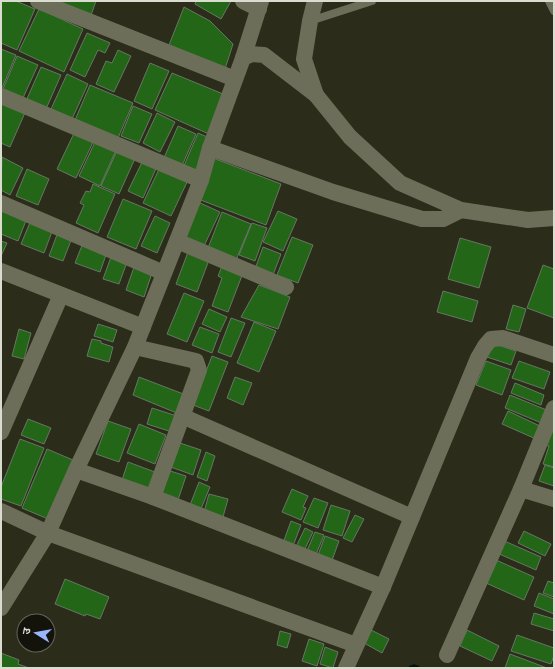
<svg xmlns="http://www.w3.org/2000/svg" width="555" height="669" viewBox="0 0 555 669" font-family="'Playfair Display','Noto Sans Devanagari',serif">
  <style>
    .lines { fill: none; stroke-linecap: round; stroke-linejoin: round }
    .stream { stroke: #03130e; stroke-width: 5.5 }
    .building { fill: #236617; stroke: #677665 }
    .lane { stroke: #6d6e59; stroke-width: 8 }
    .street { stroke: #6d6e59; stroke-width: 16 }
  </style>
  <rect width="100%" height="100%" fill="#2b2c19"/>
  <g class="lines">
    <path class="stream" d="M411 668 414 667 417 668"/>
  </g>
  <g class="building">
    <path d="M1 1H16L35 9 17 50 1 43Z"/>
    <path d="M58 1H96L90 18Z"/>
    <path d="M196 1H231L221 19 195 4Z"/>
    <path d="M184 7 210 21 233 44 225 69 169 45Z"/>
    <path d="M39 9 83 29 64 72 19 51Z"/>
    <path d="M87 33 110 43 105 53 98 50 85 77 70 70Z"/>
    <path d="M1 49 16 55 2 88 1 87Z"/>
    <path d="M118 50 131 56 114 92 96 84 106 61 112 63Z"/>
    <path d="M17 56 38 65 23 98 3 89Z"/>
    <path d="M150 63 169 71 152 109 134 101Z"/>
    <path d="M41 67 61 75 46 109 26 101Z"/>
    <path d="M172 73 228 96 211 135 155 110Z"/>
    <path d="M67 74 88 84 72 119 51 109Z"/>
    <path d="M90 85 133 103 118 138 75 120Z"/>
    <path d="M1 100 27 108 10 147 1 143Z"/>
    <path d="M133 106 152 114 139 143 121 136Z"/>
    <path d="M157 113 175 122 160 152 143 143Z"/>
    <path d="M178 126 196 134 181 168 163 160Z"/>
    <path d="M76 129 95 138 76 178 57 169Z"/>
    <path d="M198 133 212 139 197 174 183 168Z"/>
    <path d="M96 140 116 150 100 186 79 176Z"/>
    <path d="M119 146 137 154 119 194 101 186Z"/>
    <path d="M2 157 23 168 10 195 1 190Z"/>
    <path d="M144 158 158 164 143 198 128 191Z"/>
    <path d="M213 158 281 184 266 225 198 199Z"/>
    <path d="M161 165 189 178 171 216 143 203Z"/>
    <path d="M27 169 49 179 38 205 16 196Z"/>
    <path d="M93 184 115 194 98 233 76 223 84 205 80 203 86 191 90 192Z"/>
    <path d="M123 199 152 211 136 249 107 237Z"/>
    <path d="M198 202 220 212 204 246 183 237Z"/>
    <path d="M3 208 27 218 18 241 1 234V213Z"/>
    <path d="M278 211 297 219 283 251 263 242Z"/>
    <path d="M222 212 251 224 236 260 208 248Z"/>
    <path d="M155 216 170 223 157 253 141 246Z"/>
    <path d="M31 220 53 229 44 253 21 244Z"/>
    <path d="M252 223 267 228 255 261 239 255Z"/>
    <path d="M58 232 72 238 63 261 49 256Z"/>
    <path d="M292 237 313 245 298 283 277 275Z"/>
    <path d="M460 238 491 247 479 288 448 279Z"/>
    <path d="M1 241 7 243 1 256Z"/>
    <path d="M83 243 107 252 100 272 75 263Z"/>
    <path d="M263 247 281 254 273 275 255 269Z"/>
    <path d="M188 252 209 260 197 292 176 284Z"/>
    <path d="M111 257 127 262 119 284 103 279Z"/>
    <path d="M543 265 554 269V318L527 308Z"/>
    <path d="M222 266 243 273 228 312 212 306 222 278 218 276Z"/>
    <path d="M134 267 152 273 144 297 126 290Z"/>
    <path d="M259 285 290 297 278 329 241 317Z"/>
    <path d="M443 291 478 301 472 322 437 312Z"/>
    <path d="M184 293 204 301 187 342 167 334Z"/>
    <path d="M513 305 526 309 519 332 506 329Z"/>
    <path d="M209 309 227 317 220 332 202 324Z"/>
    <path d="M231 318 245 323 231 357 218 352Z"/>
    <path d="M254 322 276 331 259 372 237 363Z"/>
    <path d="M98 324 117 330 113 342 94 336Z"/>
    <path d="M200 327 219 334 212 353 192 345Z"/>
    <path d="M19 329 31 333 24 359 12 356Z"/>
    <path d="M92 339 101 341V343L113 347 109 362 87 356Z"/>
    <path d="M492 343 516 351 511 365 487 357Z"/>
    <path d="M212 356 228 362 209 411 193 405Z"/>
    <path d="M486 361 511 370 502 395 476 385Z"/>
    <path d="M519 361 550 372 544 389 512 378Z"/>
    <path d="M139 377 186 395 179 414 133 395Z"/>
    <path d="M235 377 252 383 243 405 227 398Z"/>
    <path d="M515 383 544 395 541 405 511 393Z"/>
    <path d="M510 395 549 411 544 424 505 408Z"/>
    <path d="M152 408 177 416 172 432 147 424Z"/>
    <path d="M508 411 542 427 536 439 502 424Z"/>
    <path d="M28 419 51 428 44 444 21 435Z"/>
    <path d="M108 421 131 429 119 462 96 454Z"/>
    <path d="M139 424 166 435 155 464 127 453Z"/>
    <path d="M554 428V467L543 464 549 446 545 445Z"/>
    <path d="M20 439 44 448 21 506 1 499V487Z"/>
    <path d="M177 442 201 450 193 475 168 466Z"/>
    <path d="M47 449 73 460 48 519 22 508Z"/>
    <path d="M206 452 215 456 207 481 197 477Z"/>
    <path d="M128 462 155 472 149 489 122 480Z"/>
    <path d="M545 465 554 468V486L539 481Z"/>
    <path d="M164 469 186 476 178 500 157 492Z"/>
    <path d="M199 482 210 487 201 509 190 505Z"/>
    <path d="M292 489 308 496 303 507 306 508 301 520 282 512Z"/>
    <path d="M209 494 228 499 223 517 204 512Z"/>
    <path d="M314 498 328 503 318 528 303 522Z"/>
    <path d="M331 505 350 511 342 536 323 530Z"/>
    <path d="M355 515 364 519 352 542 343 538Z"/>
    <path d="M291 521 301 525 293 546 283 543Z"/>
    <path d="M305 528 313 532 303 553 295 549Z"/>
    <path d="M524 531 551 544 545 556 518 543Z"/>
    <path d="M315 532 324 535 315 557 306 553Z"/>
    <path d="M325 536 339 541 331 563 317 558Z"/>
    <path d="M502 540 541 557 536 570 497 553Z"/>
    <path d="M496 560 534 577 524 600 486 583Z"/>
    <path d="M65 579 109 597 100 619 86 614 85 616 55 604Z"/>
    <path d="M548 581 554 583V597L543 593Z"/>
    <path d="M539 593 554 599V614L534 606Z"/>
    <path d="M534 613 554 619V631L531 624Z"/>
    <path d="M371 630 389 639 382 653 364 643Z"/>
    <path d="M467 630 499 646 492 661 460 646Z"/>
    <path d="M280 631 291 634 287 648 277 645Z"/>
    <path d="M517 635 554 648V655L551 664 511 651Z"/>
    <path d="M309 639 324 644 317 666 302 661Z"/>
    <path d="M325 647 338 652 333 668 320 664Z"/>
    <path d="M1 653 19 660 18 664 29 668H1Z"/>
    <path d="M510 654 547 668H505Z"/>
  </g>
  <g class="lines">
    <g class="lane">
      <path d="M549 1 554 11"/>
      <path d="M310 21 372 1"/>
    </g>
    <g class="street">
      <path d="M38 1 235 79"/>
      <path d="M243 1 259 9"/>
      <path d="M315 1 310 21 304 59 316 95"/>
      <path d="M243 58 261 1"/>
      <path d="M1 96 201 180"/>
      <path d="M210 148 333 192 422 219H443L461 210"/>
      <path d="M1 203 164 273"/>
      <path d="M177 241 286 287"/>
      <path d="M1 271 143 327"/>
      <path d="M182 416 412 517"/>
      <path d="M1 432 61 295"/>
      <path d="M76 470 153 497 199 370 196 361 135 347"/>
      <path d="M521 489 554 499"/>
      <path d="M153 497 383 587"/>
      <path d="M1 511 48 533 356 645"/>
      <path d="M1 608 48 533 76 470 135 347 201 180 210 148 243 58 252 54 264 55 316 95 350 137 400 183 461 210 528 220 554 218"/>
      <path d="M447 655 521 489 554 408"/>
      <path d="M346 668 383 587 478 358 485 346 491 339 503 338 554 355"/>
    </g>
  </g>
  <rect width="555" height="669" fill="none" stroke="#dbdcd0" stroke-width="4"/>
  <g transform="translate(36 633) rotate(281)"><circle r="19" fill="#13130b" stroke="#63635a"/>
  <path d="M0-3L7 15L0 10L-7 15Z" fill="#98b6fd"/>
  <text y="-6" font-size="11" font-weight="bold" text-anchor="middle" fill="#dbdcd0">उ</text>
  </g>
</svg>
